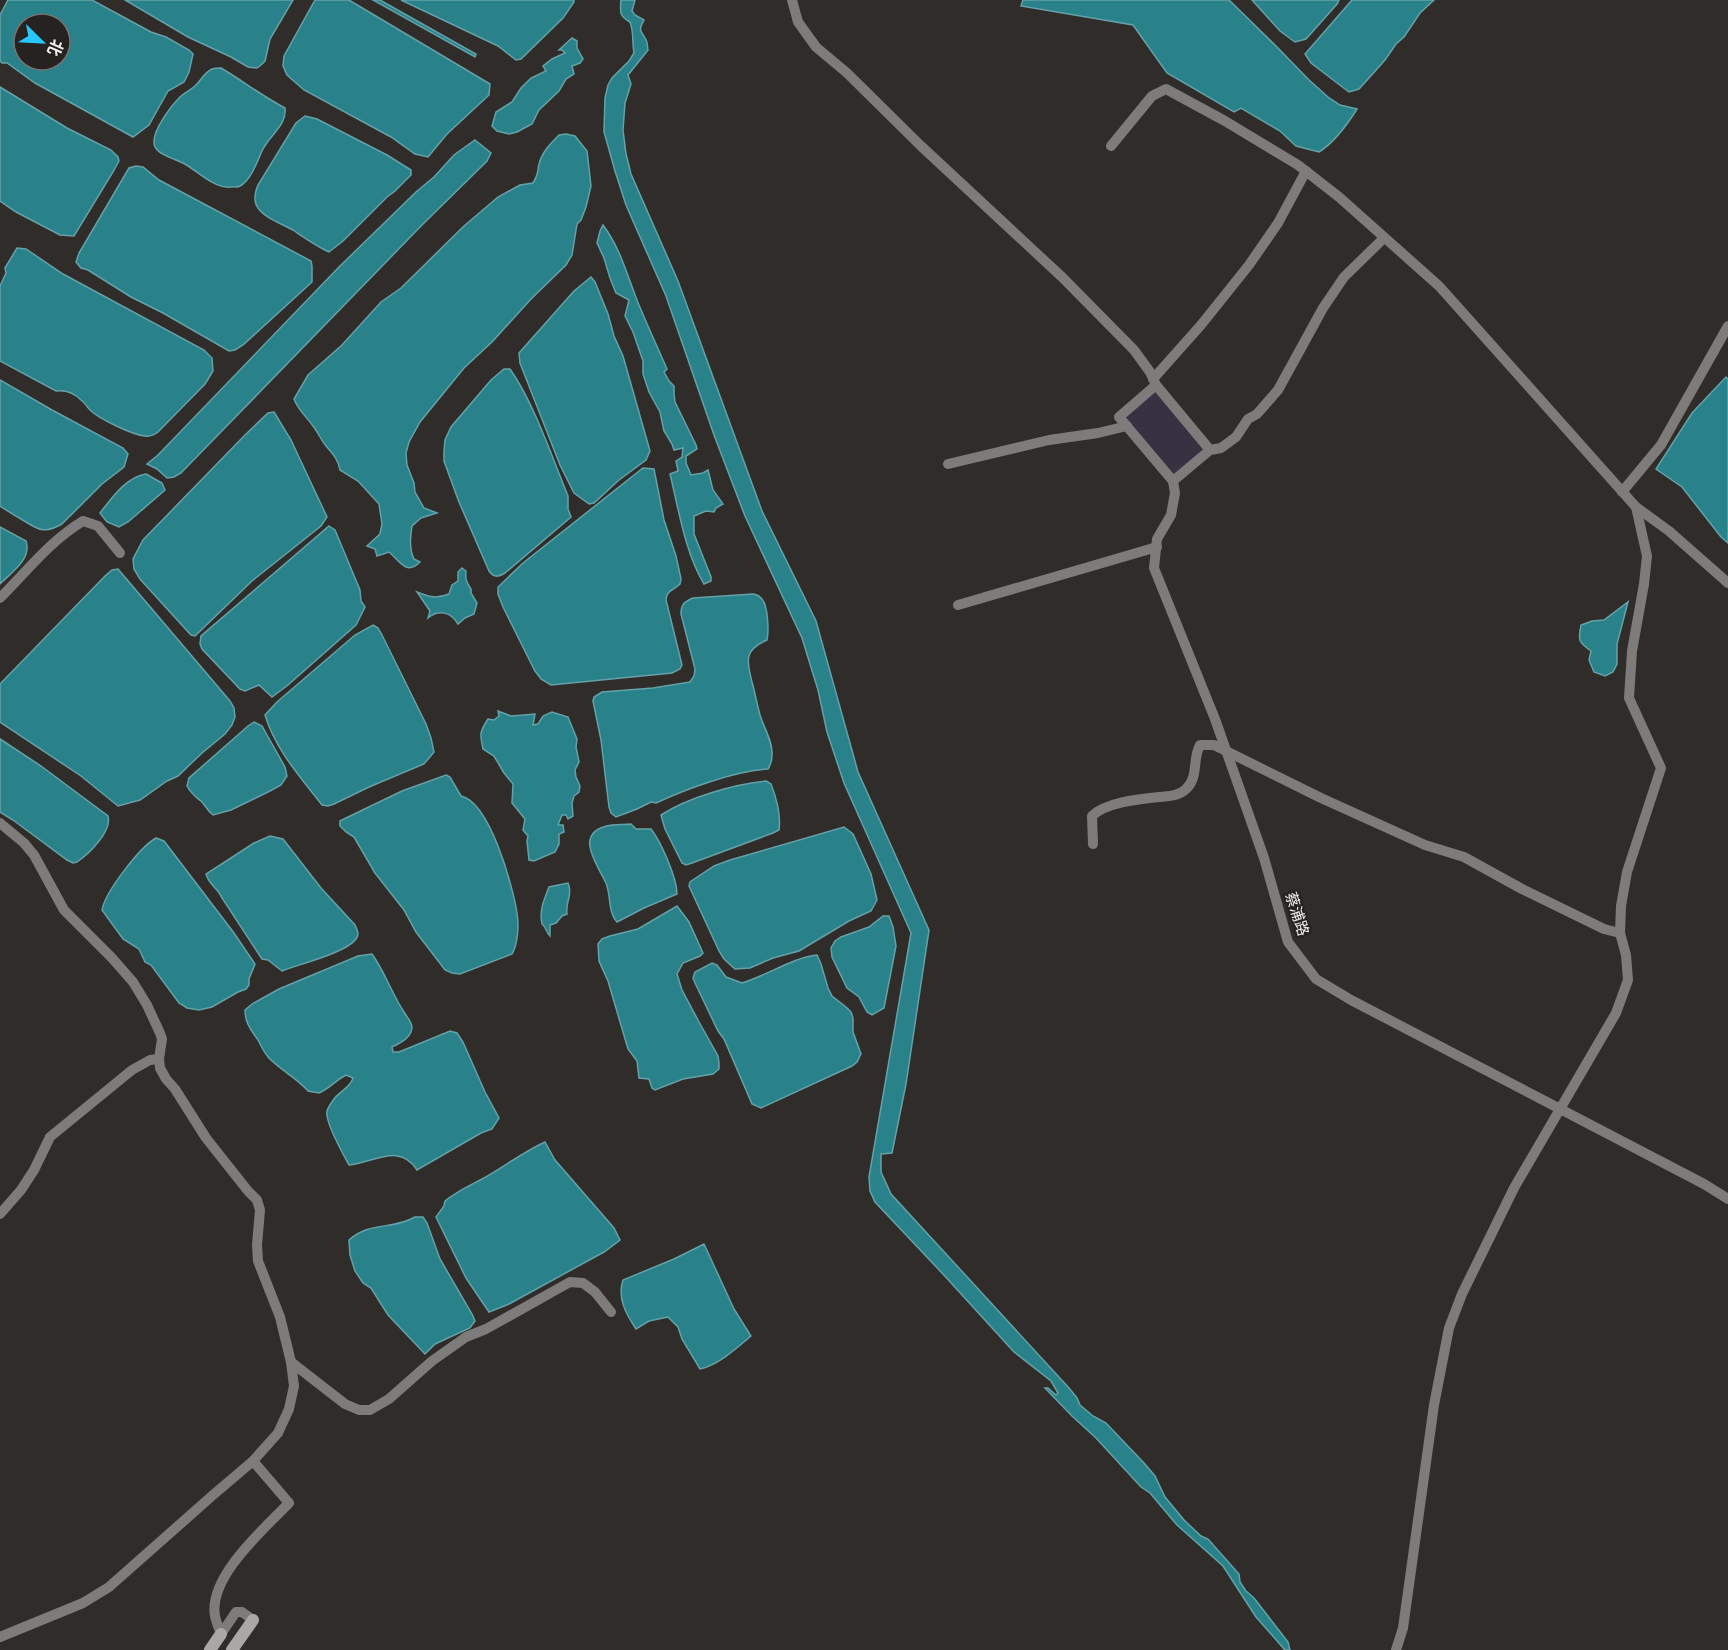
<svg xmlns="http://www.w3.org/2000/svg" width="1728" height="1650" viewBox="0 0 1728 1650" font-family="Roboto,'Noto Sans SC',sans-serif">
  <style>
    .commercial { fill: #373142 }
    .water { fill: #29818a; stroke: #65a2a8; stroke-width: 1.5; fill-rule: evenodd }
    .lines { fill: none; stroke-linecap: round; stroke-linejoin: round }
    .street { stroke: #7d7c7a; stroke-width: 10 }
    .secondary { stroke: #aaa8a5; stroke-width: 12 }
    .labels { text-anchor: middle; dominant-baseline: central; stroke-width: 4.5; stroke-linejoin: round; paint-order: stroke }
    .street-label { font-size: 15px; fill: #f2efee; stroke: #262220 }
  </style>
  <rect width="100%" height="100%" fill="#302c2a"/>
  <path class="commercial" d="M1156 385 1210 450 1173 481 1119 417Z"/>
  <g class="water">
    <path d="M8 0H92L151 32 166 37 189 50 193 54 189 72 184 82 168 91 149 125 133 137 35 83 7 63H2L0 61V15ZM24 24H60V60H24Z"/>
    <path d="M125 0H293L270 39 265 61 261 65 257 68 248 67 231 57 188 37Z"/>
    <path d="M315 0H349L490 84 489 95 447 134 428 157 415 154 391 137 304 90 287 75 283 66 284 56Z"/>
    <path d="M373 0H380L476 54 475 57Z"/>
    <path d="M401 0H574V2L563 18 521 59 516 60 498 46Z"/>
    <path d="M621 0H635L632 11 635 15 644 20C637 32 642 31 646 40 648 43 647 47 648 50L628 75 631 84 625 103 623 130 626 154 631 174 678 281 762 511 816 621 858 772 929 930 906 1084 892 1153 881 1154V1172L891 1194 1069 1388 1077 1398 1080 1405 1093 1416 1106 1423 1144 1463 1155 1476 1165 1497 1184 1520 1201 1536 1208 1539 1239 1574 1240 1582 1246 1591 1254 1598 1288 1642 1290 1650H1285L1256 1617 1223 1566 1177 1525 1150 1493 1141 1487 1096 1438 1072 1416 1045 1388H1048L1056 1395 1058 1393 1051 1381 1014 1352 942 1273 875 1202 870 1191 869 1177 911 933 844 783 827 732 818 690 802 638 745 516 714 435 666 296 626 205 615 171 604 132 605 98 608 85 612 78 629 61 634 53C632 42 634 32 630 22 619 16 620 12 621 0Z"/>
    <path d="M1023 0H1229L1277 47 1308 79 1328 97 1340 105 1357 109C1347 125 1335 142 1319 152L1296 146 1280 131 1241 108 1234 112 1167 73 1133 25 1021 6Z"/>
    <path d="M1252 0H1339L1337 4 1306 39 1295 42 1280 31Z"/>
    <path d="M1352 0H1434L1420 13 1404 37 1396 44 1385 60 1359 89 1349 92 1311 63 1305 54Z"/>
    <path d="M572 38 577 41V48L583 59 580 63 572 66 574 74 566 79 559 91 539 110 532 124 517 132 509 134 497 131 492 126 496 112 512 102 521 88 531 78 546 71 543 66 552 59 565 53 562 50H559Z"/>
    <path d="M221 68C243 81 262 96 285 108 287 126 269 135 262 151 257 162 251 180 240 186 236 188 236 186 231 187 214 189 198 171 183 163 175 159 159 155 155 147 149 134 171 106 181 96 186 92 192 89 196 85 201 80 205 72 212 69 215 68 218 68 221 68Z"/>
    <path d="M0 87 67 128 111 150 118 157 119 161 113 172 74 236 60 235 16 212 0 201Z"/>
    <path d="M305 116 317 119 387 155 411 170V175L395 191 387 197 343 241 329 252C316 246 305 238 293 230 282 224 265 218 258 208 253 201 255 192 258 185L296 123Z"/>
    <path d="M566 134 575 136 587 151 591 186 586 207 581 220 577 224 572 255 566 265 531 299 492 342 464 368 420 422 409 442 406 453 407 465 414 483 415 492 424 508 437 513 421 518 412 526C410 537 409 549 414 559L420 562C406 576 400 561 389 552L377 556 375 549 367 546 380 534 382 524 379 504 358 481 340 470C338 459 333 454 326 446 321 440 318 432 313 426 306 416 298 410 294 399L308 375 342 345 381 302 401 288 464 226 498 197 520 185 533 183C539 173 537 173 539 164 542 152 551 143 559 135Z"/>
    <path d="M475 140 491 153 487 161 421 226 181 473 174 477 167 478 157 469 147 464 158 455 339 267 416 192 434 177 454 155Z"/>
    <path d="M136 166 143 167 159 180 311 261 312 266V282L243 345 235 350 229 351 163 313 131 297 88 270 81 268 76 262 79 253 129 168Z"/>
    <path d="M603 225C621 249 628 278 639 305 648 327 658 348 667 369L664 372 669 381 674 386V394L675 402 696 445 697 449 686 456V463L691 475 703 473 708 470 713 490 723 504 716 508 714 512 706 511 694 516V534L711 577V581L704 584C685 552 679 511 670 474L678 471 676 461 682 457 683 448 674 450 672 444 664 431 660 412 649 392 643 374V361L633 332 625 316 629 300 616 293 610 278 604 258 597 243 600 231Z"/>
    <path d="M17 248 26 249 63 274 204 350 212 358 213 371 205 384 158 432C154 435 150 437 145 436 133 435 99 419 90 410 87 407 85 403 81 400 74 393 65 390 56 391L0 361V286L6 273 5 268Z"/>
    <path d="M591 277 595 282 608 314 614 336 623 356 650 451 646 460 619 480 594 503 589 504 574 493 560 465 520 363 519 353 574 291Z"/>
    <path d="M504 369H510C534 403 552 457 568 496V509L571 517 505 573C498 577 494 578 489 571L459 502 444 461V451L445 440 451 427 491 380Z"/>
    <path d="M1726 377 1728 379V543L1721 537 1682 487 1656 469 1692 413Z"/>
    <path d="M0 380 52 410 123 448 128 454 124 467 102 484 62 524C46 533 40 531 26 522 17 517 9 512 0 506Z"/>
    <path d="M274 412 291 440 327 517 321 526 252 581 195 636 191 635 140 579 134 569 133 559 143 540 245 435 268 413Z"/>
    <path d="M643 468 654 469 664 520 676 556 681 579 680 584C674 590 666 591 666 600L682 665 680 669 672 673 551 685 541 679 535 671 503 607 498 594V587L523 563Z"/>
    <path d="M146 474 162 483 165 490 128 522 119 527 107 522 100 513C112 498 126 477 146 474Z"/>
    <path d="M329 526 335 530 360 590 361 601 365 607 356 625 288 685 272 697 259 685 245 691 240 689 202 649 200 644 201 636Z"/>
    <path d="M0 527 26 541C32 559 12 572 0 584Z"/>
    <path d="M462 568 466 571C465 578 466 582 471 589V593L477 603 474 614 465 618 458 624C451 612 439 609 428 618L430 611 417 592C429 597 437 599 449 594L452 585 458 581V572Z"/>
    <path d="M118 569 230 701 234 708 235 717 232 725 225 734 202 753 178 776 167 781 140 800 118 806 81 776 0 722V684L105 576 112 570Z"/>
    <path d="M753 594C757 595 759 595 762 599 768 606 769 631 767 640 743 650 747 662 752 682 755 693 757 704 760 715 764 728 773 742 772 755 772 761 771 764 768 769 735 771 686 789 656 803L651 802 637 809 616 817 611 813 609 807 601 740 593 701 594 697 602 692 653 688 690 682 694 676 695 669 681 614C681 604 684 602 693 598Z"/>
    <path d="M1628 602 1617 644V664L1613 672 1605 676 1594 672 1589 660 1591 651C1578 642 1578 640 1581 625L1592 621 1604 620Z"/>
    <path d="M373 625 378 628 382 635 426 724 431 738 434 752 424 764 369 787 334 804 328 806 322 805C301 778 275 749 265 715L277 702 355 635Z"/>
    <path d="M498 711 511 716 535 714 533 725 538 724 543 716 552 712 568 717 577 739 576 747 579 762 575 770 576 777 580 786 579 792 574 796 572 803 573 816 568 819 566 815H562L558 825H563L564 832 559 834V844L555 852 534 861 529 860 527 841 528 836 523 830 525 819 512 803 513 784 504 773 494 756 483 749C480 734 479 733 488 719L494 720 499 716Z"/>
    <path d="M254 722 262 726 285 767 287 776 281 785 270 791 231 810 213 815C208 811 206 807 202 802 195 796 192 795 187 786L189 778 248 726Z"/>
    <path d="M0 739 41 766 108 816C112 831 90 853 77 862L73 863 67 860 13 820 0 812Z"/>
    <path d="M446 775 450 777 461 796C490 802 513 887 517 913 519 925 518 944 512 954L460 974 452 973 445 970 416 932 404 910 375 873 354 837 346 832 340 826V821L346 818 402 791Z"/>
    <path d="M766 781 771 784C776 797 781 816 779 830L773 833 692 863 686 865 682 863 665 829 661 815C687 798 734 784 766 781Z"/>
    <path d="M631 824 636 829H651C661 842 677 878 677 894L644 908 617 922C608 913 611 895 606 883 596 862 572 831 612 825 619 824 625 825 631 824Z"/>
    <path d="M844 827 853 834 871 874 877 900 871 911 849 921 799 951 773 958 750 968 735 969 724 959 719 951 689 886 690 882 714 866 730 860Z"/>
    <path d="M270 836 283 839 321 888 355 925C357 930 360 934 356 939 346 953 299 964 282 971L268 960 262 959 222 898C218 888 209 885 206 874L254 843Z"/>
    <path d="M156 838 164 841 234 933 255 964 249 979V985L246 989 238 992 212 1007 199 1010 187 1008 179 1003 151 965 145 962 139 949 123 939 102 910C105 892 140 847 156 838Z"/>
    <path d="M568 883C573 895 565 903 567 914L562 916 556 923 550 925V936C546 932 546 927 542 924 539 910 544 900 549 887Z"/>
    <path d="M677 906 689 922 703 953 700 956 683 963 677 974 682 990 699 1022 718 1056 719 1063V1069L713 1074 683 1079 655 1090 652 1088 649 1079 639 1078 637 1061 628 1049 608 981 599 961 598 944 602 939 610 936 638 929Z"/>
    <path d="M883 916H889L893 927 896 946 884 1008 872 1015 867 1012 859 997 847 988 832 957 831 948 835 941 841 937 869 927Z"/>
    <path d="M372 954C385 972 392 994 404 1012 407 1017 412 1022 412 1028 411 1038 400 1043 392 1047L393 1052H399L450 1031 457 1033 463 1042 485 1092 499 1118 492 1129 481 1133 417 1170C400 1142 373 1163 349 1165 343 1154 325 1122 327 1112 327 1108 332 1102 334 1099 340 1091 350 1088 353 1078L346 1075C336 1080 329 1089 319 1093L308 1091C296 1077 280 1070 268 1057 264 1052 261 1046 258 1040 251 1030 245 1023 245 1010L252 1004 279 989 358 956Z"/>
    <path d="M817 955 821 964 828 988 832 996 846 1007 851 1012 853 1018V1032L861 1054 857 1062 852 1066 761 1108 752 1104 724 1039 718 1031 695 983 693 978 695 972 712 963 717 965 726 977 742 983C766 976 794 957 817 955Z"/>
    <path d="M545 1142 555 1160 614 1228 620 1240 604 1252 509 1304 489 1312 466 1278 436 1217 444 1206 445 1201C457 1191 469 1186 482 1179 504 1167 523 1152 545 1142Z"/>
    <path d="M415 1217H423L427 1223 440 1259 472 1314 475 1321 470 1328 435 1344 425 1354 388 1315 371 1288 363 1283 355 1271 350 1255 349 1240C370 1221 393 1230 415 1217Z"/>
    <path d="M704 1244 734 1309 751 1336C737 1348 718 1365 700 1369L682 1339 678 1327 668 1317 649 1321 636 1329C626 1314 617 1298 623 1280L674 1259Z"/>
  </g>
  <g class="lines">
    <g class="street">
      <path d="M792 0 798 22 816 47 847 73 921 146 1062 277 1134 350 1150 372 1156 385"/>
      <path d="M1111 146 1152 96 1166 89 1225 121 1298 165 1339 197 1439 286 1636 507 1669 531 1728 583"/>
      <path d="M1153 379 1201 325 1249 265 1278 223 1306 171"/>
      <path d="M1210 450 1156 385 1119 417 1173 481 1210 450 1221 448 1236 437 1248 419 1257 414 1278 390 1323 308 1344 277 1384 238"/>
      <path d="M948 464 1049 440 1098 433 1127 426"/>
      <path d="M1173 481 1175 493 1171 515 1157 539 1154 568 1215 719 1264 858 1288 942 1316 979 1351 1000 1704 1184 1728 1199"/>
      <path d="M1622 492 1661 445 1728 326"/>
      <path d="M0 598C27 571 50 541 83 521L98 526 120 553"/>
      <path d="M958 605 1157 547"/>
      <path d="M0 823 24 843 34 855 64 910 112 958 133 982 147 1005 160 1033 162 1039 159 1059 160 1068 166 1079 175 1089 206 1138 248 1191 257 1200 260 1210 257 1245 258 1261 280 1317 291 1362 294 1386 289 1409 278 1433 253 1461 213 1495 109 1587 83 1603 0 1637"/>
      <path d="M1093 844 1092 816C1106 802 1140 799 1159 797 1169 796 1179 796 1186 789 1199 777 1192 759 1200 745H1214L1321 798 1425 845 1464 857 1522 889 1604 929 1620 933"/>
      <path d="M0 1214 21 1190 34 1170 50 1137 132 1070 150 1060 159 1059"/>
      <path d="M291 1362 345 1404 359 1410H370L389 1399 432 1361 466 1337 486 1329 570 1282 583 1283 595 1292 611 1312"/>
      <path d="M221 1634C219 1628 216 1622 215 1616 208 1577 264 1529 289 1503L253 1461"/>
      <path d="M221 1634 236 1612H242L253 1620"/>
      <path d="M1396 1650 1403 1628 1434 1405 1449 1328 1462 1294 1514 1188 1616 1013 1628 980 1626 955 1620 933 1621 906 1627 872 1661 768 1629 698 1632 651 1644 584 1647 556 1636 507"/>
    </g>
    <g class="secondary">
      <path d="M210 1650 221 1634"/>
      <path d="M232 1650 253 1620"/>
    </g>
  </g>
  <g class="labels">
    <g class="street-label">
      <text transform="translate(1297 914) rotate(72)">蔡浦路</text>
    </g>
  </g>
  <g transform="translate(42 42) rotate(114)"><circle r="28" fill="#262220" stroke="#787472" stroke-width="1.5"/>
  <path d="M0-4.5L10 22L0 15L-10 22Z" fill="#28c8ff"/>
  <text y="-9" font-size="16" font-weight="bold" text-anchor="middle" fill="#f2efee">北</text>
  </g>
</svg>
